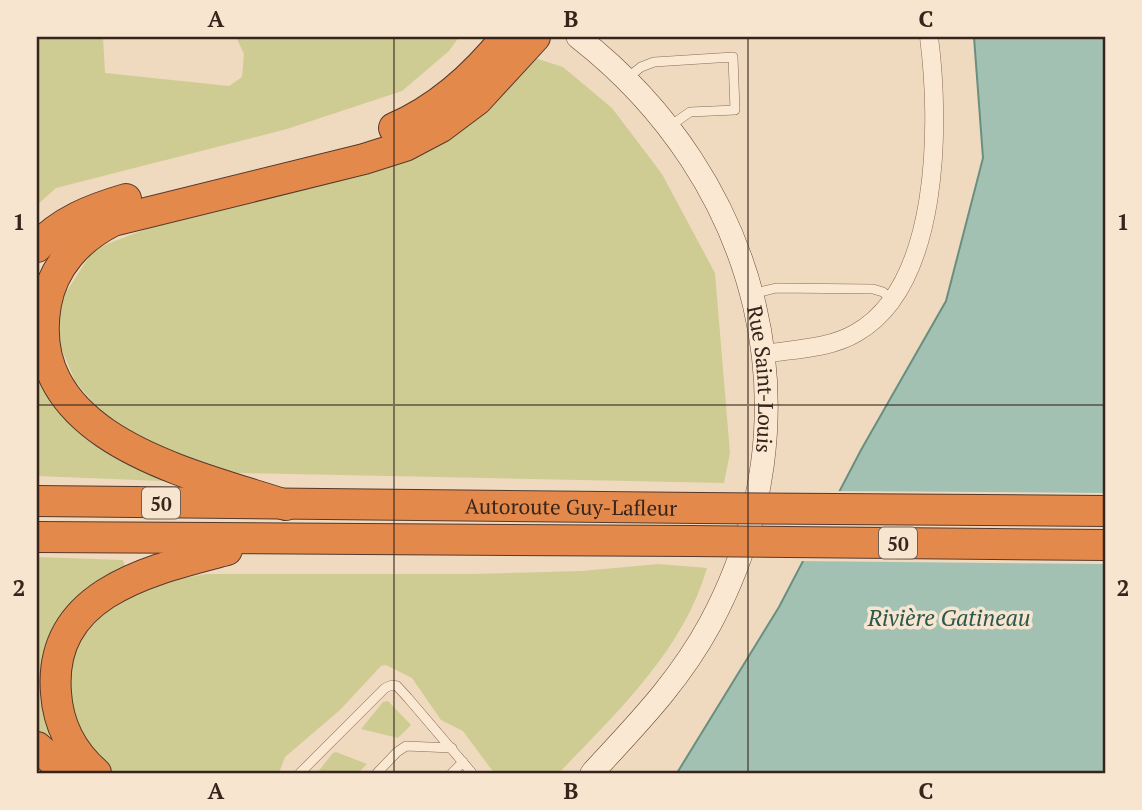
<svg xmlns="http://www.w3.org/2000/svg" width="1142" height="810" viewBox="0 0 1142 810" font-family="'PT Serif',serif">
  <style>
    .green { fill: #cecc93 }
    .water { fill: #a2c1b3; stroke: #698f80; stroke-width: 2 }
    .pier { fill: #efdabf }
    .lines { fill: none; stroke-linecap: round; stroke-linejoin: round }
    .lane-casing { stroke: #896a57; stroke-width: 10 }
    .street-casing { stroke: #896a57; stroke-width: 19 }
    .secondary-casing { stroke: #6a4b3a; stroke-width: 24 }
    .highway-casing { stroke: #56392b; stroke-width: 32 }
    .lane { stroke: #fae8d2; stroke-width: 9 }
    .street { stroke: #fae8d2; stroke-width: 18 }
    .secondary { stroke: #fae8d2; stroke-width: 23 }
    .highway { stroke: #e3894b; stroke-width: 30 }
    .highway-bridge-casing { stroke: #56392b; stroke-width: 32; stroke-linecap: butt }
    .highway-bridge { stroke: #e3894b; stroke-width: 30 }
    .grid { fill: none; stroke: #37251c; stroke-width: 2; stroke-opacity: 0.55 }
    .labels { text-anchor: middle; dominant-baseline: central; stroke-width: 7; stroke-linejoin: round; paint-order: stroke }
    .shield { fill: #f7e5cf; stroke: #715f52; stroke-width: 2 }
    .shield-label { font-size: 19px; font-weight: bold; fill: #37251c }
    .street-label { font-size: 21px; fill: #37251c; stroke: #f7e5cf }
    .water-label { font-size: 23px; font-style: italic; fill: #2a584e; stroke: #f7e5cf }
    .neatline { fill: none; stroke: #37251c; stroke-width: 2.5 }
    .grid-label { font-size: 23px; text-anchor: middle; font-weight: bold; fill: #37251c }
  </style>
  <rect width="100%" height="100%" fill="#efdabf"/>
  <g class="green">
    <path d="M37 37H103L105 73 229 86 242 77 244 54 236 37H459L449 51 402 91 287 129 56 188 37 205Z"/>
    <path d="M535 58 563 67 612 108 662 174 715 273 730 453 724 483 236 473 164 452 109 422 75 381 56 336 59 303 94 249 201 208 357 177 405 162 463 129Z"/>
    <path d="M37 373C41 388 100 449 115 458 134 470 144 457 162 481L37 476Z"/>
    <path d="M37 557 123 560 125 567 86 588 59 626 42 670 43 708 51 727 47 742 37 730Z"/>
    <path d="M658 564 707 568C683 651 617 712 559 773H494L463 731 441 720 412 678 386 665 381 666 340 710 285 757 279 773H108L88 754 61 675 84 628 140 586 206 574H472L582 571Z"/>
    <path d="M388 701 411 725 398 738 361 729 383 702Z"/>
    <path d="M336 752 367 764 358 773H317L333 753Z"/>
  </g>
  <path class="water" d="M974 37H1105V773H677L779 607 861 450 946 301 983 158Z"/>
  <path class="pier" d="M835 491 1105 493V564L798 561Z"/>
  <g class="lines">
    <g class="lane-casing">
      <g id="lane">
        <path d="M626 79 641 67 654 62 733 57 735 110 690 112 670 126"/>
        <path d="M752 294 776 288 873 289 883 292 892 300"/>
        <path d="M300 773 385 688 392 685 397 686 408 698 472 773"/>
        <path d="M377 773 397 752 406 746 452 748"/>
        <path d="M452 773 463 762"/>
      </g>
    </g>
    <g class="street-casing">
      <path id="street" d="M763 354C793 349 829 349 856 333 941 285 940 122 929 37"/>
    </g>
    <g class="secondary-casing">
      <g id="secondary">
        <path id="s1" d="M578 37C761 180 822 416 710 624 678 683 636 725 592 773"/>
      </g>
    </g>
    <g class="highway-casing">
      <g id="highway">
        <path d="M394 128C440 108 475 76 506 37"/>
        <path d="M37 247C61 221 92 209 126 199"/>
        <path id="s2" d="M37 501 700 508"/>
        <path d="M286 505C192 474 22 439 46 304 53 266 79 238 113 221L364 159 405 146 441 127 477 100 535 37"/>
        <path d="M37 537 691 541"/>
        <path d="M37 747 68 773"/>
        <path d="M96 773C72 752 58 724 56 693 48 592 151 570 227 550"/>
      </g>
    </g>
    <use href="#lane" class="lane"/>
    <use href="#street" class="street"/>
    <use href="#secondary" class="secondary"/>
    <use href="#highway" class="highway"/>
    <g class="highway-bridge-casing">
      <g id="highway-bridge">
        <path d="M700 508 1105 511"/>
        <path d="M691 541 1105 545"/>
      </g>
    </g>
    <use href="#highway-bridge" class="highway-bridge"/>
  </g>
  <path class="grid" d="M394 37V773M748 37V773M37 405H1105"/>
  <g class="labels">
    <g class="shield">
      <rect x="142" y="487.5" width="38" height="31" rx="5"/>
      <rect x="879" y="527.5" width="38" height="31" rx="5"/>
    </g>
    <g class="shield-label">
      <text x="161" y="503">50</text>
      <text x="898" y="543">50</text>
    </g>
    <g class="street-label">
      <text stroke="none"><textPath href="#s1" startOffset="402">Rue Saint-Louis</textPath></text>
      <text stroke="none"><textPath href="#s2" startOffset="534">Autoroute Guy-Lafleur</textPath></text>
    </g>
    <g class="water-label">
      <text x="949" y="617">Rivière Gatineau</text>
    </g>
  </g>
  <rect width="1142" height="810" fill="none" stroke="#f7e5cf" stroke-width="77"/>
  <rect x="38" y="38" width="1066" height="734" class="neatline"/>
  <g class="grid-label">
    <text x="216" y="27">A</text>
    <text x="571" y="27">B</text>
    <text x="926" y="27">C</text>
    <text x="19" y="230">1</text>
    <text x="1123" y="230">1</text>
    <text x="19" y="596">2</text>
    <text x="1123" y="596">2</text>
    <text x="216" y="799">A</text>
    <text x="571" y="799">B</text>
    <text x="926" y="799">C</text>
  </g>
</svg>
